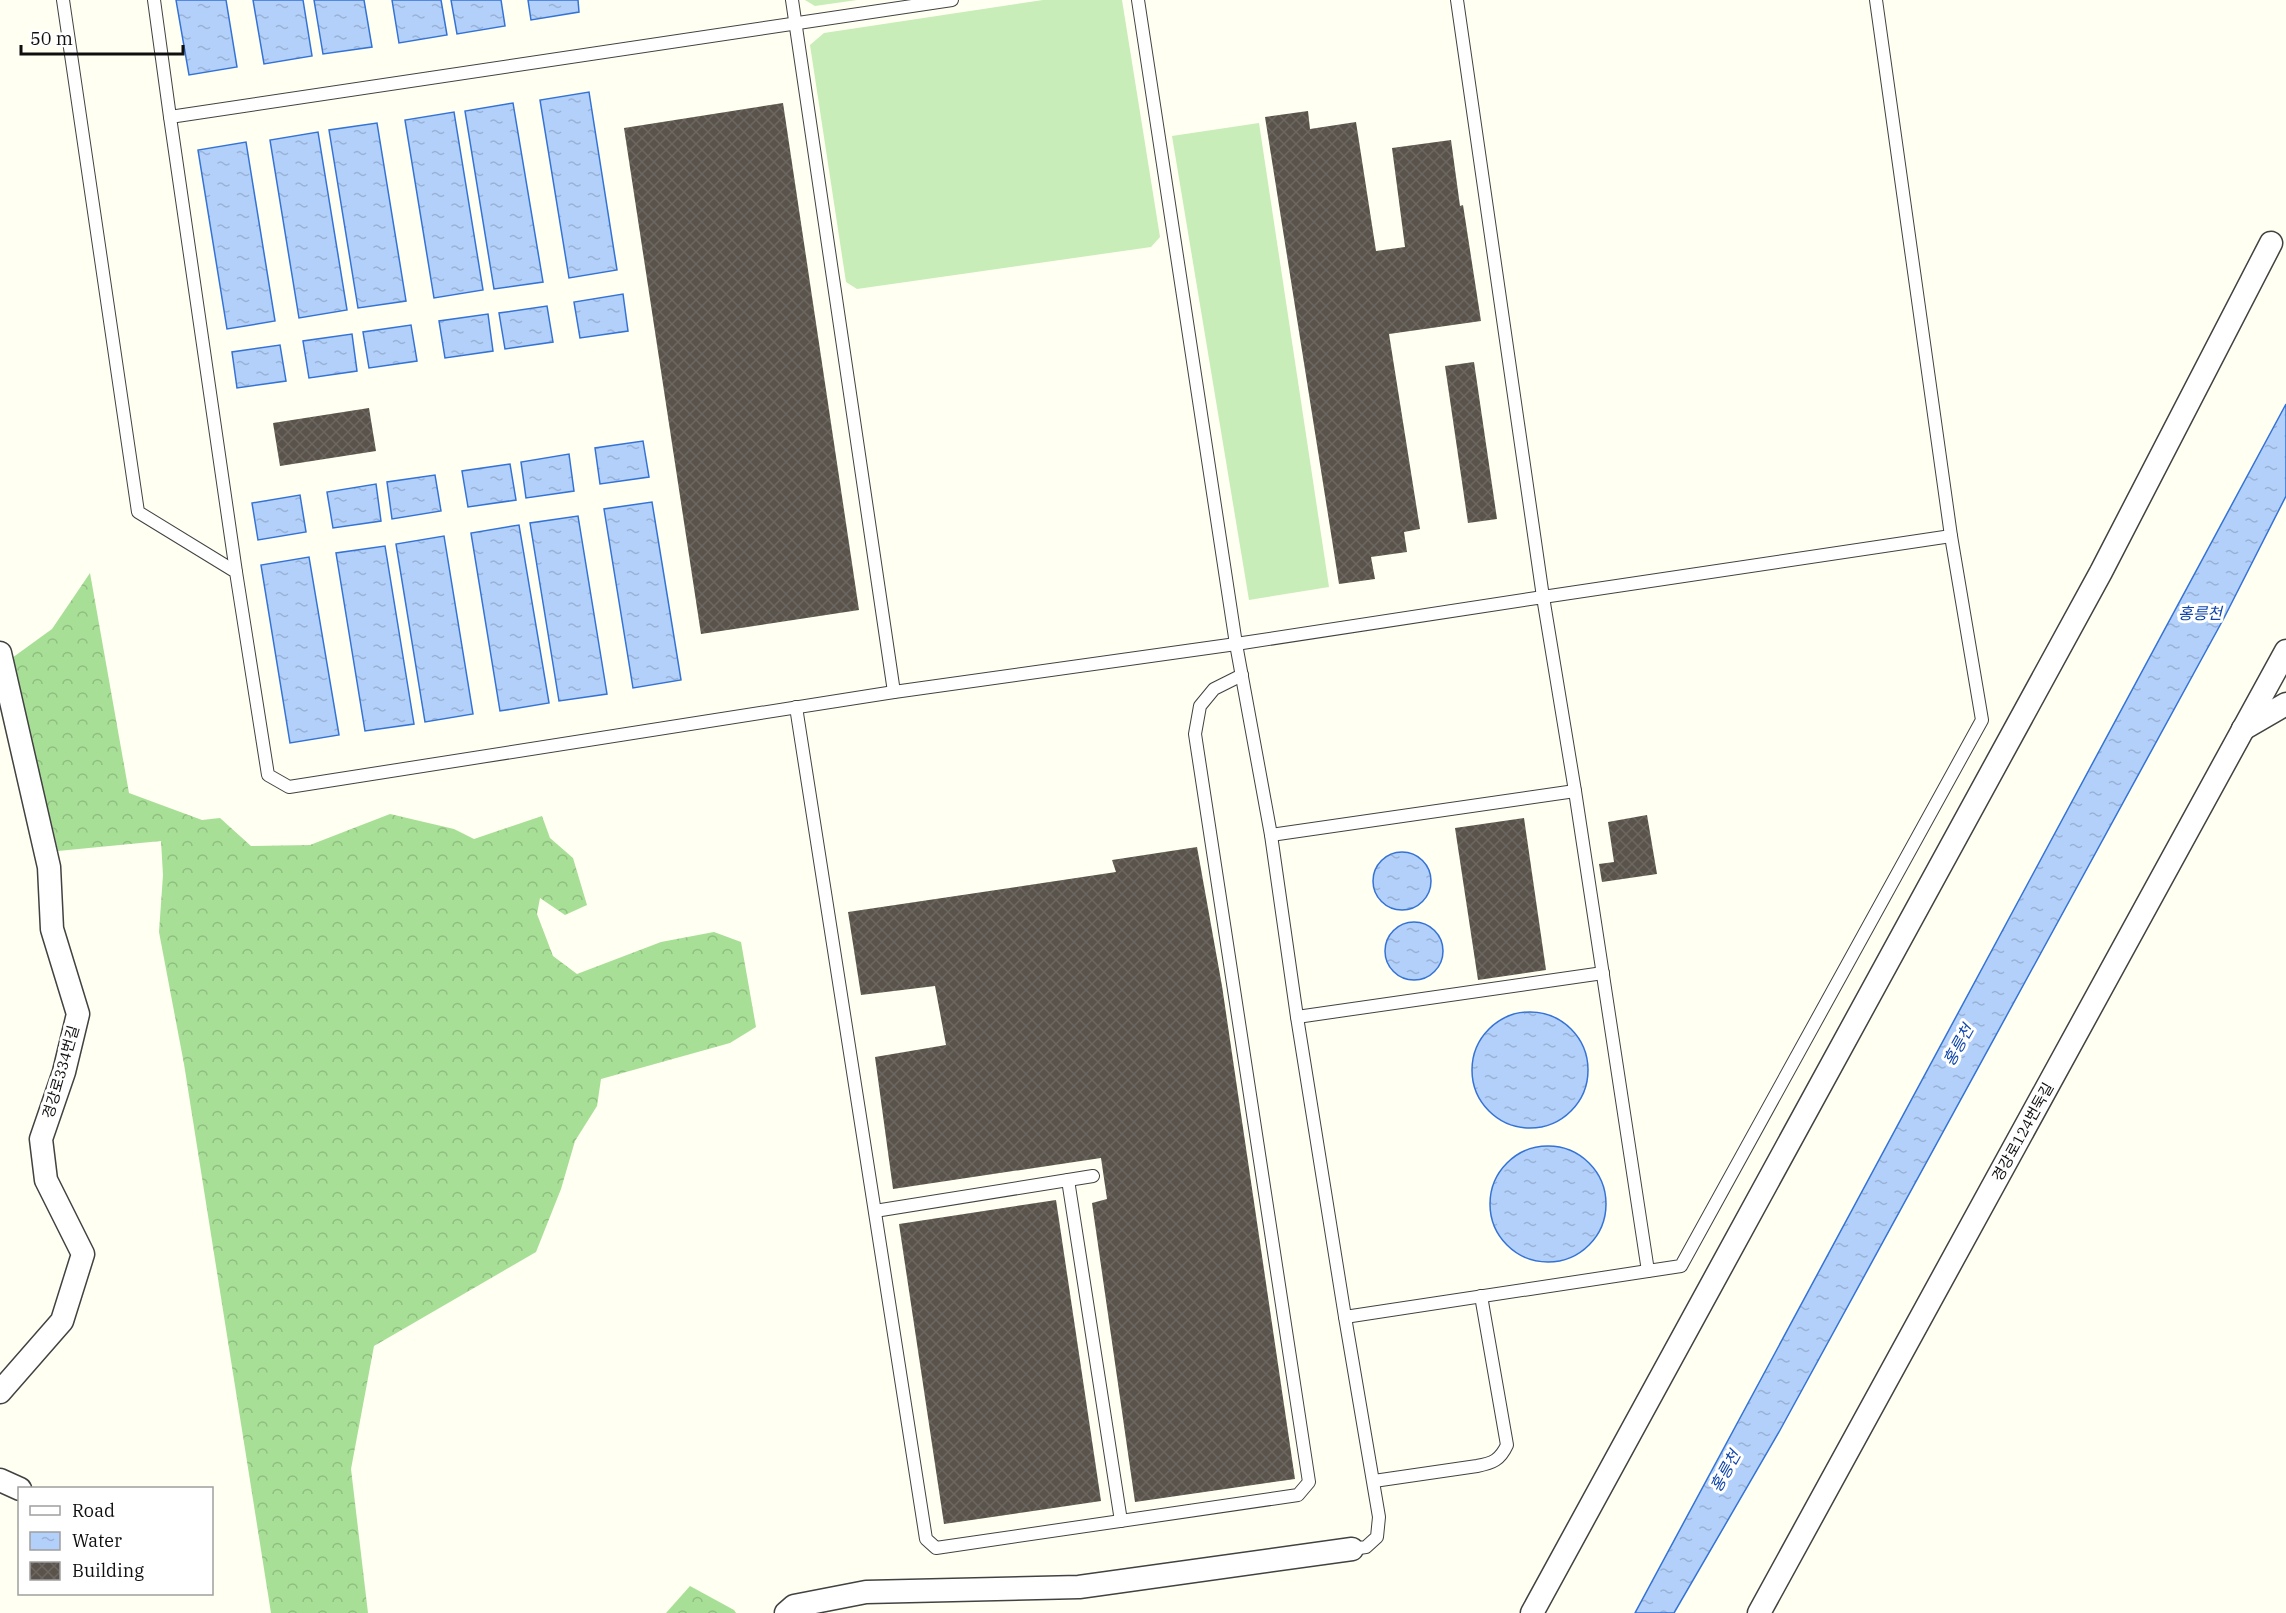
<svg xmlns="http://www.w3.org/2000/svg" width="2286" height="1613" font-family="'IBM Plex Serif','Noto Sans KR',serif">
<style>
.grass{fill:#c8edb8}
.forest{fill:url(#forest-crowns)}
.water{fill:url(#water-ripples);stroke:#3473d6;stroke-width:1.5}
.building{fill:url(#building-cross-hatch)}
.lines{fill:none;stroke-linecap:round;stroke-linejoin:round}
.lane-casing{stroke:#424242;stroke-width:14}
.street-casing{stroke:#424242;stroke-width:25}
.lane{stroke:#fff;stroke-width:12}
.street{stroke:#fff;stroke-width:22}
.labels{text-anchor:middle;stroke-width:6;stroke-linejoin:round;paint-order:stroke}
.street-label{font-size:15px;fill:#0f0f0f;stroke:#fff}
.water-label{font-size:16px;font-style:italic;fill:#0f45ab;stroke:#fff}
</style>
<defs>
<pattern id="forest-crowns" width="20" height="18" patternUnits="userSpaceOnUse" patternTransform="scale(1.5)"><rect width="20" height="18" fill="#a7df96"/><path d="M2 6a3 3 0 1 1 6 0M12 15a3 3 0 1 1 6 0" fill="none" stroke="#8fbe80"/></pattern>
<pattern id="water-ripples" width="26" height="14" patternUnits="userSpaceOnUse" patternTransform="scale(1.5)"><rect width="26" height="14" fill="#b3d0fa"/><path d="M2 4q2-2 4 0t4 0M15 11q2-2 4 0t4 0" fill="none" stroke="#99b1d5"/></pattern>
<pattern id="building-cross-hatch" width="8" height="8" patternUnits="userSpaceOnUse" patternTransform="scale(1.5)"><rect width="8" height="8" fill="#59534b"/><path d="M0 0l8 8M0 8l8-8" fill="none" stroke="#6c6761"/></pattern>
</defs>
<rect width="100%" height="100%" fill="#fffff2"/>
<g class="grass">
<path d="M 805,0 L 857,0 L 815,6 Z"/>
<path d="M 1043,0 L 1122,0 L 1160,237 L 1151,247 L 857,289 L 846,282 L 810,45 L 824,33 Z"/>
<path d="M 1259,123 L 1329,587 L 1249,600 L 1172,136 Z"/>
</g>
<g class="forest">
<path d="M 90,573 L 129,793 L 202,820 L 220,818 L 251,846 L 310,845 L 390,814 L 454,829 L 474,839 L 542,816 L 550,838 L 573,858 L 587,905 L 565,915 L 540,898 L 537,914 L 553,956 L 577,974 L 661,942 L 714,932 L 741,942 L 756,1027 L 730,1043 L 601,1079 L 597,1106 L 575,1141 L 561,1189 L 536,1252 L 374,1346 L 351,1469 L 368,1613 L 271,1613 L 184,1064 L 159,932 L 163,875 L 161,841 L 58,851 L 12,658 L 52,629 Z"/>
<path d="M 690,1586 L 734,1610 L 736,1613 L 666,1613 Z"/>
</g>
<g class="water">
<path d="M 176,0 L 226,0 L 237,67 L 189,75 Z"/>
<path d="M 253,0 L 303,0 L 312,56 L 264,64 Z"/>
<path d="M 314,0 L 364,0 L 372,47 L 323,54 Z"/>
<path d="M 392,0 L 441,0 L 447,35 L 399,43 Z"/>
<path d="M 451,0 L 501,0 L 505,26 L 457,34 Z"/>
<path d="M 528,0 L 578,0 L 579,12 L 531,20 Z"/>
<path d="M 589,92 L 617,270 L 569,278 L 540,100 Z"/>
<path d="M 513,103 L 543,282 L 494,289 L 465,111 Z"/>
<path d="M 454,112 L 483,290 L 434,298 L 405,120 Z"/>
<path d="M 377,123 L 406,301 L 358,308 L 329,130 Z"/>
<path d="M 318,132 L 347,310 L 299,318 L 270,140 Z"/>
<path d="M 246,142 L 275,321 L 227,329 L 198,150 Z"/>
<path d="M 623,294 L 628,331 L 580,338 L 574,302 Z"/>
<path d="M 547,306 L 553,342 L 505,349 L 499,313 Z"/>
<path d="M 488,314 L 493,351 L 445,358 L 439,321 Z"/>
<path d="M 411,325 L 417,361 L 369,368 L 363,332 Z"/>
<path d="M 352,334 L 357,371 L 309,378 L 303,341 Z"/>
<path d="M 280,345 L 286,381 L 237,388 L 232,352 Z"/>
<path d="M 2286,404 L 2286,496 L 2224,618 L 1779,1432 L 1674,1613 L 1635,1613 Z"/>
<path d="M 643,441 L 649,477 L 600,484 L 595,448 Z"/>
<path d="M 569,454 L 574,491 L 526,498 L 521,462 Z"/>
<path d="M 510,464 L 516,500 L 468,507 L 462,471 Z"/>
<path d="M 435,475 L 441,511 L 392,519 L 387,482 Z"/>
<path d="M 376,484 L 381,521 L 333,528 L 327,492 Z"/>
<path d="M 300,495 L 306,532 L 258,540 L 252,503 Z"/>
<path d="M 652,502 L 681,680 L 633,688 L 604,509 Z"/>
<path d="M 578,516 L 607,694 L 559,701 L 530,523 Z"/>
<path d="M 519,525 L 549,703 L 500,711 L 471,533 Z"/>
<path d="M 444,536 L 473,714 L 425,722 L 396,544 Z"/>
<path d="M 385,546 L 414,724 L 365,731 L 336,553 Z"/>
<path d="M 309,557 L 339,735 L 290,743 L 261,565 Z"/>
<circle cx="1402" cy="881" r="29"/>
<circle cx="1414" cy="951" r="29"/>
<circle cx="1530" cy="1070" r="58"/>
<circle cx="1548" cy="1204" r="58"/>
</g>
<g class="building">
<path d="M 783,103 L 859,610 L 701,634 L 624,128 Z"/>
<path d="M 1308,111 L 1310,129 L 1356,122 L 1376,251 L 1405,247 L 1392,148 L 1451,140 L 1460,206 L 1463,205 L 1481,321 L 1389,334 L 1420,529 L 1404,532 L 1407,552 L 1371,557 L 1375,579 L 1339,584 L 1265,117 Z"/>
<path d="M 1474,362 L 1497,519 L 1468,523 L 1445,366 Z"/>
<path d="M 369,408 L 376,451 L 280,466 L 273,423 Z"/>
<path d="M 1647,815 L 1657,874 L 1602,882 L 1599,864 L 1614,862 L 1608,822 Z"/>
<path d="M 1524,818 L 1546,970 L 1478,980 L 1455,828 Z"/>
<path d="M 1197,847 L 1222,986 L 1295,1479 L 1135,1502 L 1092,1203 L 1107,1199 L 1101,1158 L 893,1189 L 875,1057 L 946,1045 L 935,986 L 861,995 L 848,912 L 1116,872 L 1112,860 Z"/>
<path d="M 1056,1200 L 1101,1501 L 944,1524 L 899,1224 Z"/>
</g>
<g class="lines">
<defs>
<g id="lane">
<path d="M 63,0 L 138,512 L 236,572 L 268,775 L 289,787 L 894,692 L 1236,644 L 1543,597 L 1575,791 L 1648,1271 L 1681,1266 L 1982,720 L 1951,536 L 1876,0"/>
<path d="M 154,0 L 170,117"/>
<path d="M 792,0 L 894,692"/>
<path d="M 1138,0 L 1236,644 L 1271,835 L 1297,1017 L 1345,1317 L 1648,1271"/>
<path d="M 1457,0 L 1543,597 L 1951,536"/>
<path d="M 236,572 L 170,117 L 952,0"/>
<path d="M 796,707 L 926,1539 L 936,1548 L 1298,1495 L 1309,1482 L 1195,734 L 1200,706 L 1214,689 L 1242,675"/>
<path d="M 1271,835 L 1575,791"/>
<path d="M 1297,1017 L 1603,973"/>
<path d="M 1068,1180 L 1121,1521"/>
<path d="M 875,1211 L 1093,1176"/>
<path d="M 1345,1317 L 1379,1517 L 1377,1537 L 1366,1547 L 1352,1549"/>
<path d="M 1374,1481 L 1477,1466 C 1493,1463 1500,1460 1507,1445 L 1481,1296"/>
</g>
<g id="street">
<path d="M 0,653 L 49,867 L 52,929 L 78,1014 L 64,1072 L 41,1139 L 46,1180 L 83,1254 L 62,1321 L 0,1392"/>
<path d="M 2243,729 L 2286,704"/>
<path d="M 0,1480 L 20,1489"/>
<path d="M 786,1613 L 794,1606 L 866,1592 L 1079,1587 L 1352,1549"/>
<path d="M 1532,1613 L 2101,572 L 2271,243"/>
<path d="M 1759,1613 L 2286,651"/>
</g>
</defs>
<use href="#lane" class="lane-casing"/>
<use href="#street" class="street-casing"/>
<use href="#lane" class="lane"/>
<use href="#street" class="street"/>
</g>
<g class="labels">
<g class="street-label">
<text transform="translate(61 1072) rotate(-74)" y="5">경강로334번길</text>
<text transform="translate(2023 1132) rotate(-61)" y="5">경강로124번둑길</text>
</g>
<g class="water-label">
<text x="2200" y="619">홍릉천</text>
<text transform="translate(1958 1045) rotate(-61)" y="6">홍릉천</text>
<text transform="translate(1725 1471) rotate(-61)" y="6">홍릉천</text>
</g>
</g>
<rect x="18" y="1487" width="195" height="108" fill="#ffffff" stroke="#9f9f9f" stroke-width="1.5"/>
<rect x="30" y="1506" width="30" height="9" fill="#ffffff" stroke="#9f9f9f" stroke-width="1.5"/>
<text x="72" y="1517" font-size="18" fill="#0f0f0f">Road</text>
<rect x="30" y="1532" width="30" height="18" fill="url(#water-ripples)" stroke="#9f9f9f" stroke-width="1.5"/>
<text x="72" y="1547" font-size="18" fill="#0f0f0f">Water</text>
<rect x="30" y="1562" width="30" height="18" fill="url(#building-cross-hatch)" stroke="#9f9f9f" stroke-width="1.5"/>
<text x="72" y="1577" font-size="18" fill="#0f0f0f">Building</text>
<path d="M21 45v9h162v-9" fill="none" stroke="#0f0f0f" stroke-width="3"/>
<text x="30" y="45" font-size="18" fill="#0f0f0f" stroke="#ffffff" stroke-width="4.5" paint-order="stroke">50 m</text>
</svg>
